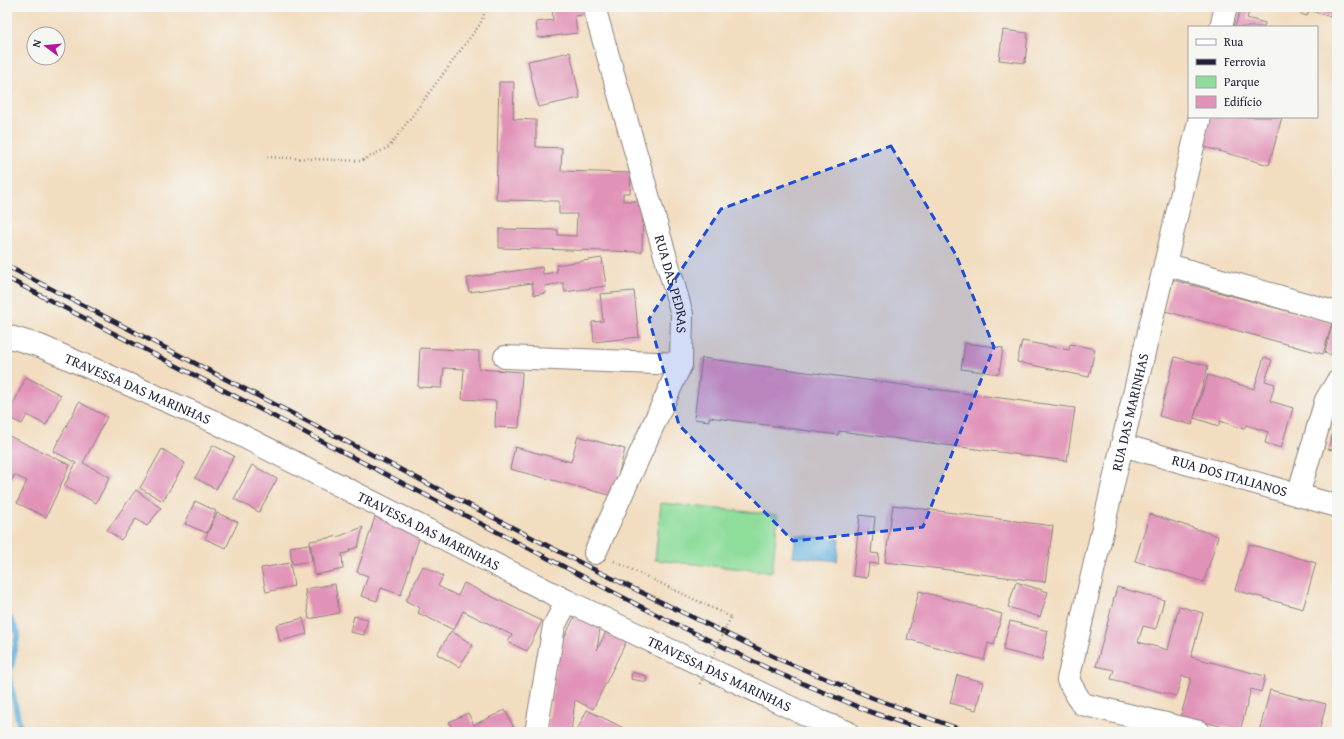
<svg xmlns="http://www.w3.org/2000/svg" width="1344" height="739" font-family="'Gentium Book Plus',serif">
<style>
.green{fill:#8edd9b;stroke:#58806b}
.water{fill:#65b3df;stroke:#446a8d}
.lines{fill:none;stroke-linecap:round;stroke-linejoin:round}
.stream{stroke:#65b3df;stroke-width:6}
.building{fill:#e192b7}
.minor-casing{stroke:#8a807e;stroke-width:24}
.path{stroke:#8a807e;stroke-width:2.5;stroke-dasharray:1 3;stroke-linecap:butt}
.minor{stroke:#fff;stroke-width:22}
.rail-casing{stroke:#22223b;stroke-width:4.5}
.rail{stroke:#f6f6f2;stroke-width:3;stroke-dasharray:9;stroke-linecap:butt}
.path-bridge{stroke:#8a807e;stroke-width:2.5;stroke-dasharray:1 3;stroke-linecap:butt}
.marked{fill:#1d4ed8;fill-opacity:0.2;stroke:#1d4ed8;stroke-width:3;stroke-dasharray:8 5;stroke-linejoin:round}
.labels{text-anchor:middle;stroke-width:3;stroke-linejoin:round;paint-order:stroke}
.street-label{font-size:14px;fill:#22223b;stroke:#f6f6f2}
</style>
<rect width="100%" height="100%" fill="#f6f6f2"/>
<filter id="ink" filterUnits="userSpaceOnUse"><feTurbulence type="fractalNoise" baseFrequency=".025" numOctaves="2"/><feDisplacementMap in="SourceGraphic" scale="8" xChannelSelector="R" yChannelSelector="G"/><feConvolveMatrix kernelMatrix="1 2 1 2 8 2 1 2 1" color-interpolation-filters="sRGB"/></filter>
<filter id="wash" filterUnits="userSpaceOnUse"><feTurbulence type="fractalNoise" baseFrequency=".012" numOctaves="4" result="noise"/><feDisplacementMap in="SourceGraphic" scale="16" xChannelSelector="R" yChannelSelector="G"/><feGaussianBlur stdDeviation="0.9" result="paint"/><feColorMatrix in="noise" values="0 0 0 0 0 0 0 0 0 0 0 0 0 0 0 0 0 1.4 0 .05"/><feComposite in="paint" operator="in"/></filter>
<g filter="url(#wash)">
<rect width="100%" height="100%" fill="#f2ddc0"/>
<path class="green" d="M 661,503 L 778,515 L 772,572 L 655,560 Z"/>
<path class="water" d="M 796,535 L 839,539 L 837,561 L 793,556 Z"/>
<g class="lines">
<path class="stream" d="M 7,613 L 18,633 L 9,677 L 21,732"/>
</g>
<g id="blocks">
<g class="building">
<path d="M 552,7 L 583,7 L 584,15 L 575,16 L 577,33 L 538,38 L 536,22 L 553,20 Z"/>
<path d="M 1241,7 L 1250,9 L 1247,18 L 1265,23 L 1264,27 L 1235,27 Z"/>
<path d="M 1282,7 L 1337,7 L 1337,19 L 1309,10 L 1307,16 Z"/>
<path d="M 1003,30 L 1028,33 L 1025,63 L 999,60 Z"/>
<path d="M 570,52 L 580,98 L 538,107 L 528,61 Z"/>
<path d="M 499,82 L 514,82 L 513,119 L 536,120 L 536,147 L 562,148 L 561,171 L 631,173 L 630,193 L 623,193 L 623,201 L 643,201 L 642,252 L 499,248 L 499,229 L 558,230 L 558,235 L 576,236 L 577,214 L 559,214 L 559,201 L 496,200 Z"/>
<path d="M 1209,117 L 1282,117 L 1269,165 L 1201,146 Z"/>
<path d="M 602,258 L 606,286 L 565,292 L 563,283 L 545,286 L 546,293 L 534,295 L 532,283 L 469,292 L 467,278 L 542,267 L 543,274 L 557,272 L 556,265 Z"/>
<path d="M 1173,280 L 1332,323 L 1323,354 L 1165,311 Z"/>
<path d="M 634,291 L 639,337 L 594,342 L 592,322 L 603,321 L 600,294 Z"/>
<path d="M 1332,324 L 1337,325 L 1337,356 L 1325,353 Z"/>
<path d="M 1022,341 L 1069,350 L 1070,344 L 1095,349 L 1089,377 L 1017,362 Z"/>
<path d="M 965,343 L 1003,348 L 999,374 L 961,369 Z"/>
<path d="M 420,348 L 479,351 L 479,369 L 522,372 L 519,428 L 495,427 L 496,401 L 462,399 L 464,369 L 444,368 L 442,388 L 418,387 Z"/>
<path d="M 1175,357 L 1208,366 L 1192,425 L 1159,416 Z"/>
<path d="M 1264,357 L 1272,360 L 1265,381 L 1275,384 L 1270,401 L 1293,408 L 1281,448 L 1265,443 L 1268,432 L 1246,425 L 1244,429 L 1220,421 L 1219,426 L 1194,418 L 1208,375 L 1254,389 Z"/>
<path d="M 702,358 L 1075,408 L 1067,461 L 839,431 L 838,435 L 709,417 L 709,421 L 694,419 Z"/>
<path d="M 26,377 L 61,395 L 46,425 L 27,415 L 22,424 L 7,417 Z"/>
<path d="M 79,402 L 107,417 L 83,463 L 110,477 L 96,503 L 64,486 L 76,463 L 53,451 Z"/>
<path d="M 1337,419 L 1337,451 L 1328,449 Z"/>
<path d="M 7,435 L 70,465 L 46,517 L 17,503 L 27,481 L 14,475 L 13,479 L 7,477 Z"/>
<path d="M 578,436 L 625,449 L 613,496 L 510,469 L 515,447 L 571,462 Z"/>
<path d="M 213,445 L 234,456 L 216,489 L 195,478 Z"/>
<path d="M 162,449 L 185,463 L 163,501 L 140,488 Z"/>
<path d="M 252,465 L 277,479 L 259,512 L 234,499 Z"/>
<path d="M 136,490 L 161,508 L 147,526 L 136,519 L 121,540 L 107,530 Z"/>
<path d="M 195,501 L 216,511 L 207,533 L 185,524 Z"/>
<path d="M 893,505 L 1053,526 L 1045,582 L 885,562 Z"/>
<path d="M 217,513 L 238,522 L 226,548 L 205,539 Z"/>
<path d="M 376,514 L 420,535 L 401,595 L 381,588 L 377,601 L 361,596 L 368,576 L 357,572 Z"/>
<path d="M 1150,514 L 1218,536 L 1204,582 L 1135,561 Z"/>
<path d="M 860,515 L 875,517 L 871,553 L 879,554 L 878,564 L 869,563 L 867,578 L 853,576 Z"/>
<path d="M 363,527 L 358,547 L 349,550 L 350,552 L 342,554 L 343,569 L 315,575 L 310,541 L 340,536 Z"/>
<path d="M 309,544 L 312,561 L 292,564 L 290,547 Z"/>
<path d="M 1249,544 L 1316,563 L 1303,609 L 1235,590 Z"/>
<path d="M 290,563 L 294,586 L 266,592 L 261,568 Z"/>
<path d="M 423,566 L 443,576 L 438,586 L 458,596 L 464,583 L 542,621 L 527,651 L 508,642 L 512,635 L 463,611 L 454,630 L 418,613 L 420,608 L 406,601 Z"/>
<path d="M 1016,582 L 1048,592 L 1040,617 L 1008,607 Z"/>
<path d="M 335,584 L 339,613 L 309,619 L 305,589 Z"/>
<path d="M 1117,587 L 1164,600 L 1156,629 L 1143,626 L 1138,642 L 1168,650 L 1179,606 L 1203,613 L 1191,657 L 1265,676 L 1261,692 L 1251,689 L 1240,731 L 1181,716 L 1191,678 L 1182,676 L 1176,696 L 1111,679 L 1114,670 L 1096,666 Z"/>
<path d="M 919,591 L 1002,614 L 994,645 L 988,643 L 984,660 L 907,639 Z"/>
<path d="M 354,616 L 368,619 L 364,635 L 350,632 Z"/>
<path d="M 575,616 L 600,628 L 597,650 L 607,630 L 627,640 L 593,709 L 575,700 L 571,732 L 547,732 L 559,648 Z"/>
<path d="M 303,618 L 307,634 L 280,641 L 276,625 Z"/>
<path d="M 1010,621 L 1048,631 L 1042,660 L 1003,650 Z"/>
<path d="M 451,631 L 473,645 L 459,667 L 437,654 Z"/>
<path d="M 632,672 L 647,676 L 646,682 L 631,679 Z"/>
<path d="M 957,675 L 983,682 L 976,710 L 950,703 Z"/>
<path d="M 1270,690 L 1326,704 L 1319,732 L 1259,732 Z"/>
<path d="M 505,710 L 516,732 L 454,732 L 449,722 L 468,713 L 474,725 Z"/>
<path d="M 587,710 L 632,732 L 576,732 Z"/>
<path d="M 1333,726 L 1337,727 L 1337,732 L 1332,732 Z"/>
</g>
</g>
</g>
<g filter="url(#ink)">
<use href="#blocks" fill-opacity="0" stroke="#8a807e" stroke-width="1"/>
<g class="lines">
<defs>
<g id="minor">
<path id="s1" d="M 594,7 L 682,314 L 681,364 L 595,553"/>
<path d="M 1221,27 L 1226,7"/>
<path d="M 1165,264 L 1337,313"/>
<path id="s2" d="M 7,336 L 40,346 L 215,422 L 567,601 L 819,721 L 847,732"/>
<path d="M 505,357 L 681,364"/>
<path id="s3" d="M 1122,445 L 1337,506"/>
<path d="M 1298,495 L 1326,400 L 1337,382"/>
<path d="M 536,732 L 554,626 L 567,601"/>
<path id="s4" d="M 1199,732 L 1082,704 L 1068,680 L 1122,445 L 1200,117"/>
</g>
</defs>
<use href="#minor" class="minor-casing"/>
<g class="path">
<path d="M 267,157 L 361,161 L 389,147 L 480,24 L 487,7"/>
<path d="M 614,561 L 731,617"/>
</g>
<use href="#minor" class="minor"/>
<defs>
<g id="rail">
<path d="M 7,266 L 589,567 L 783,661 L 873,698 L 968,732"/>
<path d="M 7,278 L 663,618 L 778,673 L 868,711 L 929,732"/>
</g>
</defs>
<use href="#rail" class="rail-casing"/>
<use href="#rail" class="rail"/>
<path class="path-bridge" d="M 700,684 L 731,617"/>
</g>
</g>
<path class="marked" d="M 891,146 L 956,255 L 994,347 L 923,527 L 793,541 L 679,425 L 649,319 L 721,209 Z"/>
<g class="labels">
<g class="street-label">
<text dy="5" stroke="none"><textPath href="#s1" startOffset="288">RUA DAS PEDRAS</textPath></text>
<text dy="5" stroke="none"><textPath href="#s2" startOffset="141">TRAVESSA DAS MARINHAS</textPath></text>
<text dy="5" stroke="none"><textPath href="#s4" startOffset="423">RUA DAS MARINHAS</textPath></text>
<text dy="5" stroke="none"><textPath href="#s3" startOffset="112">RUA DOS ITALIANOS</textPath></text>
<text dy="5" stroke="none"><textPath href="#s2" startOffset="465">TRAVESSA DAS MARINHAS</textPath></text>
<text dy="5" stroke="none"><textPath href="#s2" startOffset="789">TRAVESSA DAS MARINHAS</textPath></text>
</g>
</g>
<rect width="1344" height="739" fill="none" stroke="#f6f6f2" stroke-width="24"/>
<rect x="1188" y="26" width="130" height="92" fill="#f6f6f2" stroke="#a1a1a9"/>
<rect x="1196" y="39" width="20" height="6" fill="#ffffff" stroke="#a1a1a9"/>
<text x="1224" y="46" font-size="12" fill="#22223b">Rua</text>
<rect x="1196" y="59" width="20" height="6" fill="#22223b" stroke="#a1a1a9"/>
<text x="1224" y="66" font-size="12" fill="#22223b">Ferrovia</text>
<rect x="1196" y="76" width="20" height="12" fill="#8edd9b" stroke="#a1a1a9"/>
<text x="1224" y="86" font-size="12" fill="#22223b">Parque</text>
<rect x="1196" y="96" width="20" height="12" fill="#e192b7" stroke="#a1a1a9"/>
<text x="1224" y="106" font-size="12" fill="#22223b">Edifício</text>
<g transform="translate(46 46) rotate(286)"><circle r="19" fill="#f6f6f2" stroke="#a1a1a9"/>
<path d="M0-3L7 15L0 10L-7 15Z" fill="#b5179e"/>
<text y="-6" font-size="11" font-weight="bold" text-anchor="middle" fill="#22223b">N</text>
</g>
</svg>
